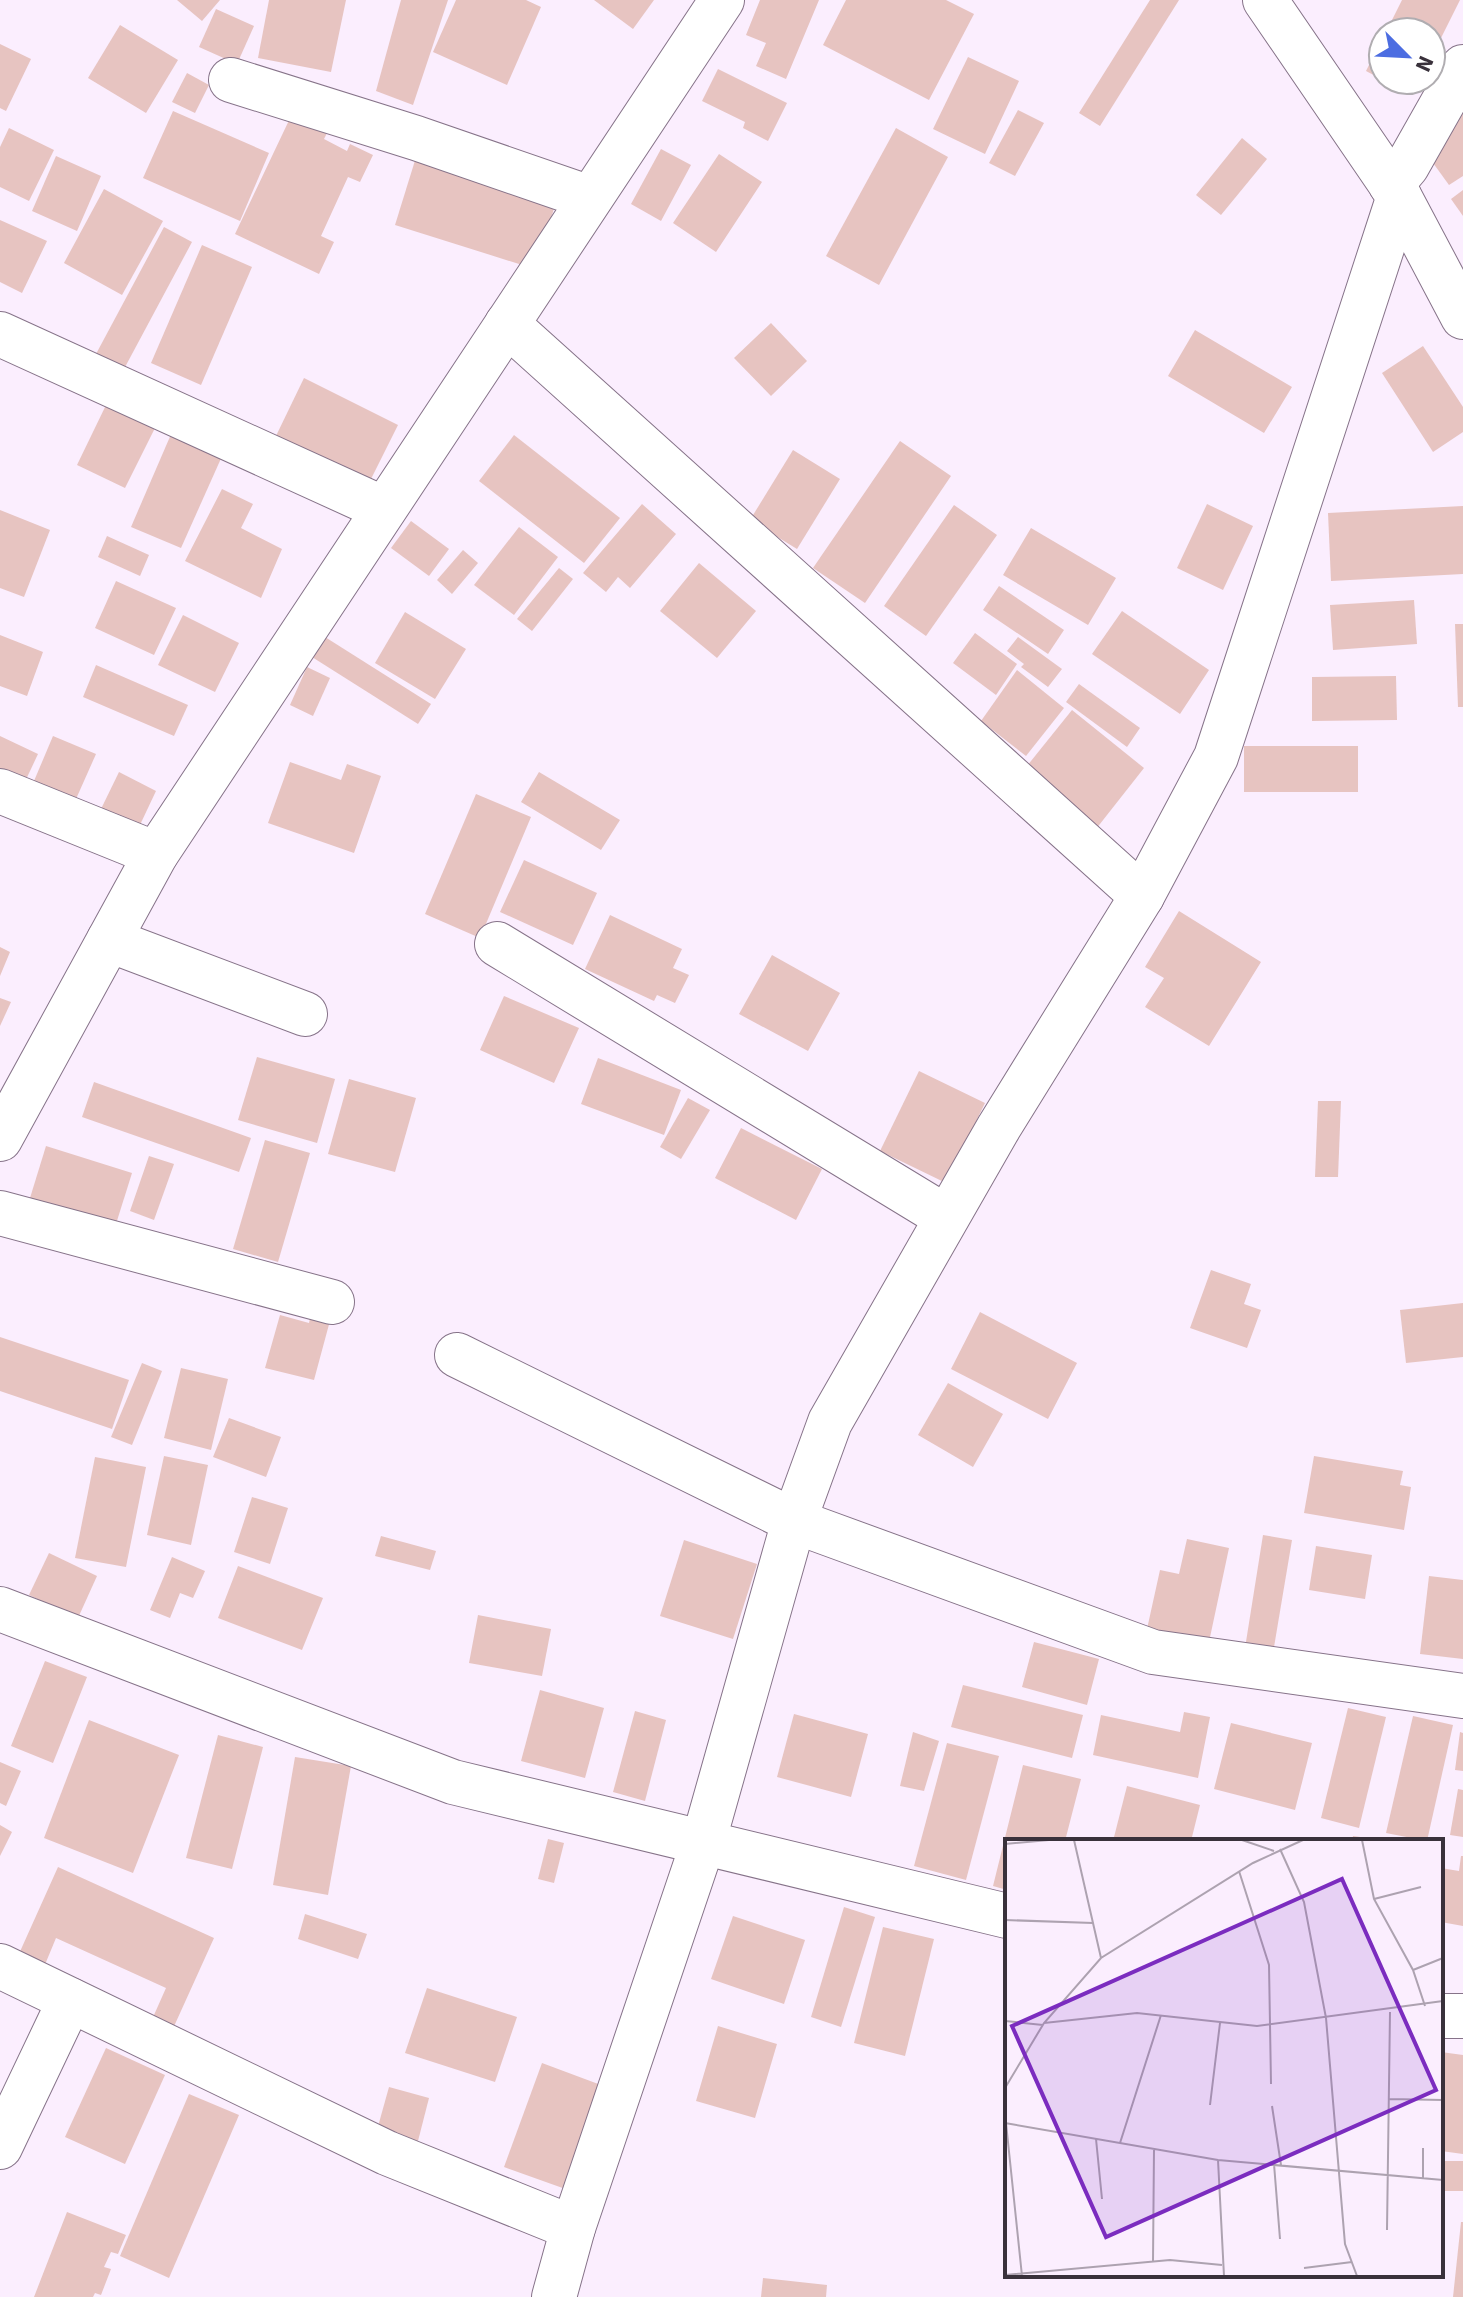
<svg xmlns="http://www.w3.org/2000/svg" width="1463" height="2297" font-family="'Source Sans 3',sans-serif">
<style>
.building{fill:#e7c4c1}
.lines{fill:none;stroke-linecap:round;stroke-linejoin:round}
.minor-casing{stroke:#867389;stroke-width:46}
.minor{stroke:#fff;stroke-width:44}
.inset-road{fill:none;stroke:#ada2b0;stroke-width:2}
.view{fill:#7b2cbf;fill-opacity:0.15;stroke:#7b2cbf;stroke-width:4}
.inset-edge{fill:none;stroke:#39313b;stroke-width:4}
</style>
<rect width="100%" height="100%" fill="#fbeefe"/>
<g class="building">
<path d="M 177,0 L 220,0 L 202,21 Z"/>
<path d="M 269,0 L 346,0 L 331,72 L 258,58 Z"/>
<path d="M 401,0 L 448,0 L 413,105 L 376,91 Z"/>
<path d="M 456,0 L 526,0 L 541,7 L 507,85 L 433,52 Z"/>
<path d="M 594,0 L 654,0 L 633,29 Z"/>
<path d="M 760,0 L 819,0 L 786,79 L 756,66 L 766,43 L 746,35 Z"/>
<path d="M 846,0 L 946,0 L 974,14 L 929,100 L 823,45 Z"/>
<path d="M 1150,0 L 1179,0 L 1100,126 L 1079,113 Z"/>
<path d="M 1402,0 L 1460,0 L 1431,58 L 1431,32 L 1386,32 Z"/>
<path d="M 216,9 L 254,26 L 237,64 L 199,47 Z"/>
<path d="M 120,25 L 178,60 L 146,113 L 88,78 Z"/>
<path d="M 1383,37 L 1383,80 L 1366,71 Z"/>
<path d="M 0,44 L 31,59 L 6,111 L 0,108 Z"/>
<path d="M 968,57 L 1019,81 L 985,154 L 933,129 Z"/>
<path d="M 718,69 L 787,103 L 768,141 L 743,128 L 745,122 L 702,101 Z"/>
<path d="M 187,73 L 209,85 L 195,113 L 172,102 Z"/>
<path d="M 1384,80 L 1420,80 L 1413,95 Z"/>
<path d="M 1463,103 L 1463,176 L 1449,185 L 1428,156 Z"/>
<path d="M 1018,110 L 1044,123 L 1015,176 L 989,163 Z"/>
<path d="M 173,111 L 269,153 L 240,221 L 143,178 Z"/>
<path d="M 292,114 L 328,131 L 324,139 L 347,151 L 350,144 L 373,155 L 360,182 L 348,177 L 321,236 L 334,242 L 319,274 L 235,234 Z"/>
<path d="M 9,128 L 54,150 L 29,201 L 0,187 L 0,147 Z"/>
<path d="M 896,128 L 948,157 L 879,285 L 826,256 Z"/>
<path d="M 1242,138 L 1267,159 L 1221,215 L 1196,195 Z"/>
<path d="M 661,149 L 691,165 L 661,221 L 631,204 Z"/>
<path d="M 417,154 L 557,199 L 535,269 L 395,225 Z"/>
<path d="M 719,154 L 762,182 L 716,252 L 673,223 Z"/>
<path d="M 56,156 L 101,176 L 77,231 L 32,211 Z"/>
<path d="M 104,189 L 163,221 L 122,295 L 64,263 Z"/>
<path d="M 1463,190 L 1463,216 L 1451,199 Z"/>
<path d="M 0,220 L 47,241 L 22,293 L 0,282 Z"/>
<path d="M 164,227 L 192,242 L 124,369 L 96,354 Z"/>
<path d="M 202,245 L 252,267 L 201,385 L 151,363 Z"/>
<path d="M 771,323 L 807,361 L 771,396 L 734,358 Z"/>
<path d="M 1195,330 L 1292,387 L 1264,433 L 1168,376 Z"/>
<path d="M 1423,346 L 1463,407 L 1463,432 L 1433,452 L 1382,373 Z"/>
<path d="M 304,378 L 398,425 L 368,485 L 275,438 Z"/>
<path d="M 107,403 L 156,426 L 125,488 L 77,465 Z"/>
<path d="M 172,432 L 223,454 L 181,548 L 131,527 Z"/>
<path d="M 514,435 L 620,518 L 584,563 L 479,481 Z"/>
<path d="M 900,441 L 951,476 L 865,603 L 813,568 Z"/>
<path d="M 793,450 L 840,479 L 797,549 L 750,520 Z"/>
<path d="M 222,489 L 253,504 L 241,528 L 282,549 L 261,598 L 185,561 Z"/>
<path d="M 642,504 L 676,534 L 630,588 L 618,577 L 606,592 L 583,573 Z"/>
<path d="M 1207,504 L 1253,526 L 1223,590 L 1177,568 Z"/>
<path d="M 954,505 L 997,535 L 926,636 L 884,606 Z"/>
<path d="M 1463,506 L 1463,574 L 1331,581 L 1328,513 Z"/>
<path d="M 0,510 L 50,530 L 24,597 L 0,588 Z"/>
<path d="M 411,521 L 449,549 L 429,576 L 391,548 Z"/>
<path d="M 519,527 L 558,557 L 514,615 L 474,585 Z"/>
<path d="M 1031,528 L 1116,578 L 1088,625 L 1003,575 Z"/>
<path d="M 107,536 L 149,555 L 140,576 L 98,557 Z"/>
<path d="M 463,550 L 478,563 L 452,594 L 437,580 Z"/>
<path d="M 699,563 L 756,611 L 717,658 L 660,611 Z"/>
<path d="M 559,568 L 573,579 L 532,631 L 517,619 Z"/>
<path d="M 116,581 L 176,608 L 154,655 L 95,628 Z"/>
<path d="M 999,586 L 1064,630 L 1048,654 L 983,610 Z"/>
<path d="M 1414,600 L 1417,644 L 1333,650 L 1330,605 Z"/>
<path d="M 1122,611 L 1209,670 L 1180,714 L 1092,654 Z"/>
<path d="M 405,612 L 466,649 L 435,699 L 375,663 Z"/>
<path d="M 183,615 L 239,643 L 215,692 L 158,665 Z"/>
<path d="M 1455,624 L 1463,624 L 1463,707 L 1458,707 Z"/>
<path d="M 975,633 L 1017,664 L 996,695 L 953,663 Z"/>
<path d="M 0,635 L 43,652 L 27,696 L 0,686 Z"/>
<path d="M 325,637 L 431,704 L 418,724 L 312,657 Z"/>
<path d="M 1018,637 L 1062,669 L 1048,687 L 1021,667 L 1024,664 L 1007,651 Z"/>
<path d="M 96,665 L 188,705 L 174,736 L 83,697 Z"/>
<path d="M 307,667 L 330,678 L 313,716 L 290,705 Z"/>
<path d="M 1017,670 L 1064,708 L 1026,756 L 981,721 Z"/>
<path d="M 1396,676 L 1397,720 L 1312,721 L 1312,677 Z"/>
<path d="M 1079,684 L 1140,728 L 1127,747 L 1066,702 Z"/>
<path d="M 1072,710 L 1144,768 L 1096,829 L 1023,771 Z"/>
<path d="M 0,736 L 38,754 L 22,788 L 0,778 Z"/>
<path d="M 53,736 L 96,754 L 76,799 L 34,781 Z"/>
<rect x="1244" y="746" width="114" height="46"/>
<path d="M 290,762 L 341,780 L 347,764 L 381,776 L 354,853 L 268,823 Z"/>
<path d="M 119,772 L 156,791 L 139,827 L 101,809 Z"/>
<path d="M 539,772 L 620,820 L 601,850 L 521,802 Z"/>
<path d="M 476,794 L 531,817 L 480,938 L 425,914 Z"/>
<path d="M 524,860 L 597,893 L 573,945 L 500,912 Z"/>
<path d="M 1179,911 L 1261,962 L 1209,1046 L 1145,1007 L 1164,978 L 1145,967 Z"/>
<path d="M 610,915 L 682,949 L 673,968 L 689,975 L 675,1003 L 657,995 L 654,1001 L 585,969 Z"/>
<path d="M 0,947 L 10,952 L 0,976 Z"/>
<path d="M 772,955 L 840,993 L 808,1051 L 739,1014 Z"/>
<path d="M 504,996 L 579,1028 L 554,1083 L 480,1050 Z"/>
<path d="M 0,998 L 11,1002 L 0,1026 Z"/>
<path d="M 257,1057 L 335,1079 L 317,1143 L 238,1120 Z"/>
<path d="M 598,1058 L 681,1090 L 664,1135 L 581,1104 Z"/>
<path d="M 919,1071 L 985,1103 L 946,1183 L 880,1151 Z"/>
<path d="M 349,1079 L 416,1098 L 395,1172 L 328,1154 Z"/>
<path d="M 94,1082 L 251,1138 L 239,1172 L 82,1117 Z"/>
<path d="M 688,1098 L 710,1110 L 681,1159 L 660,1147 Z"/>
<path d="M 1318,1101 L 1341,1101 L 1338,1177 L 1315,1177 Z"/>
<path d="M 741,1128 L 822,1169 L 796,1220 L 715,1178 Z"/>
<path d="M 265,1140 L 310,1153 L 278,1262 L 233,1249 Z"/>
<path d="M 46,1146 L 132,1173 L 116,1224 L 30,1198 Z"/>
<path d="M 149,1156 L 174,1164 L 154,1220 L 130,1211 Z"/>
<path d="M 1211,1270 L 1251,1284 L 1244,1304 L 1261,1310 L 1247,1348 L 1190,1328 Z"/>
<path d="M 1463,1303 L 1463,1357 L 1406,1363 L 1400,1310 Z"/>
<path d="M 980,1312 L 1077,1363 L 1048,1419 L 951,1369 Z"/>
<path d="M 311,1313 L 331,1317 L 314,1380 L 265,1368 L 280,1315 L 309,1323 Z"/>
<path d="M 0,1337 L 129,1380 L 112,1429 L 0,1391 Z"/>
<path d="M 142,1363 L 162,1371 L 132,1445 L 111,1437 Z"/>
<path d="M 181,1368 L 228,1379 L 211,1450 L 164,1438 Z"/>
<path d="M 948,1383 L 1003,1414 L 973,1467 L 918,1435 Z"/>
<path d="M 229,1418 L 281,1437 L 266,1477 L 213,1457 Z"/>
<path d="M 164,1456 L 208,1465 L 191,1545 L 147,1535 Z"/>
<path d="M 1314,1456 L 1403,1471 L 1400,1485 L 1411,1487 L 1404,1530 L 1304,1513 Z"/>
<path d="M 95,1457 L 146,1467 L 126,1567 L 75,1558 Z"/>
<path d="M 252,1497 L 288,1508 L 270,1564 L 234,1552 Z"/>
<path d="M 1263,1535 L 1292,1540 L 1273,1653 L 1245,1648 Z"/>
<path d="M 381,1536 L 436,1551 L 430,1570 L 375,1556 Z"/>
<path d="M 1187,1539 L 1229,1548 L 1209,1642 L 1147,1629 L 1160,1570 L 1179,1574 Z"/>
<path d="M 684,1540 L 757,1564 L 733,1639 L 660,1616 Z"/>
<path d="M 1316,1546 L 1372,1555 L 1365,1599 L 1309,1590 Z"/>
<path d="M 49,1553 L 97,1576 L 78,1618 L 29,1595 Z"/>
<path d="M 172,1557 L 205,1571 L 193,1598 L 180,1593 L 170,1618 L 150,1610 Z"/>
<path d="M 238,1566 L 323,1598 L 302,1650 L 218,1618 Z"/>
<path d="M 1429,1576 L 1463,1580 L 1463,1659 L 1420,1654 Z"/>
<path d="M 478,1615 L 551,1629 L 542,1676 L 469,1663 Z"/>
<path d="M 1034,1642 L 1099,1659 L 1087,1705 L 1022,1687 Z"/>
<path d="M 45,1661 L 87,1677 L 53,1763 L 11,1746 Z"/>
<path d="M 963,1685 L 1083,1715 L 1072,1758 L 951,1727 Z"/>
<path d="M 540,1690 L 604,1708 L 585,1778 L 521,1761 Z"/>
<path d="M 1348,1708 L 1386,1717 L 1359,1828 L 1321,1818 Z"/>
<path d="M 635,1711 L 666,1720 L 645,1801 L 613,1792 Z"/>
<path d="M 1184,1712 L 1210,1717 L 1198,1778 L 1093,1755 L 1101,1715 L 1180,1732 Z"/>
<path d="M 794,1714 L 868,1734 L 851,1797 L 777,1777 Z"/>
<path d="M 1413,1716 L 1453,1725 L 1427,1841 L 1386,1833 Z"/>
<path d="M 89,1720 L 179,1755 L 133,1873 L 44,1838 Z"/>
<path d="M 1231,1723 L 1312,1743 L 1295,1810 L 1214,1789 Z"/>
<path d="M 913,1732 L 939,1741 L 924,1791 L 900,1786 Z"/>
<path d="M 1460,1732 L 1463,1733 L 1463,1771 L 1455,1770 Z"/>
<path d="M 218,1735 L 263,1747 L 232,1869 L 186,1858 Z"/>
<path d="M 947,1743 L 999,1756 L 966,1880 L 914,1866 Z"/>
<path d="M 295,1757 L 351,1766 L 328,1895 L 273,1885 Z"/>
<path d="M 0,1762 L 21,1771 L 6,1806 L 0,1803 Z"/>
<path d="M 1023,1765 L 1081,1779 L 1065,1841 L 1007,1841 L 1007,1890 L 993,1886 Z"/>
<path d="M 1127,1786 L 1200,1805 L 1191,1841 L 1113,1841 Z"/>
<path d="M 1458,1789 L 1463,1790 L 1463,1837 L 1450,1835 Z"/>
<path d="M 0,1825 L 12,1832 L 0,1856 Z"/>
<path d="M 1353,1836 L 1375,1839 L 1375,1841 L 1352,1841 Z"/>
<path d="M 548,1839 L 564,1843 L 554,1883 L 538,1879 Z"/>
<path d="M 1461,1856 L 1463,1856 L 1463,1926 L 1441,1922 L 1441,1868 L 1459,1871 Z"/>
<path d="M 58,1867 L 214,1938 L 171,2033 L 150,2024 L 166,1988 L 56,1938 L 44,1967 L 18,1956 Z"/>
<path d="M 844,1907 L 875,1917 L 841,2027 L 811,2017 Z"/>
<path d="M 305,1914 L 367,1934 L 358,1959 L 298,1939 Z"/>
<path d="M 733,1916 L 805,1940 L 784,2004 L 711,1979 Z"/>
<path d="M 883,1927 L 934,1939 L 905,2056 L 854,2043 Z"/>
<path d="M 427,1988 L 517,2017 L 495,2082 L 405,2053 Z"/>
<path d="M 718,2026 L 777,2044 L 755,2118 L 696,2101 Z"/>
<path d="M 106,2048 L 165,2075 L 125,2164 L 65,2137 Z"/>
<path d="M 1441,2052 L 1463,2055 L 1463,2154 L 1441,2151 Z"/>
<path d="M 542,2063 L 609,2088 L 571,2191 L 504,2167 Z"/>
<path d="M 389,2087 L 429,2098 L 418,2141 L 377,2130 Z"/>
<path d="M 189,2094 L 239,2115 L 169,2278 L 120,2256 Z"/>
<rect x="1441" y="2161" width="22" height="30"/>
<path d="M 67,2212 L 126,2235 L 118,2254 L 111,2252 L 104,2267 L 111,2269 L 101,2295 L 95,2293 L 93,2297 L 34,2297 Z"/>
<path d="M 1461,2222 L 1463,2222 L 1463,2297 L 1453,2297 Z"/>
<path d="M 763,2278 L 827,2285 L 826,2297 L 761,2297 Z"/>
</g>
<g class="lines">
<defs>
<g id="minor">
<path d="M 1265,0 L 1399,196 L 1463,317"/>
<path d="M 231,80 L 416,138 L 590,198"/>
<path d="M 1391,185 L 1407,166 L 1463,67"/>
<path d="M 507,324 L 1142,896"/>
<path d="M 0,334 L 384,509"/>
<path d="M 0,791 L 156,854"/>
<path d="M 109,940 L 305,1014"/>
<path d="M 497,944 L 946,1217"/>
<path d="M 0,1139 L 156,854 L 722,0"/>
<path d="M 0,1213 L 332,1302"/>
<path d="M 457,1355 L 794,1521 L 1153,1652 L 1463,1696"/>
<path d="M 0,1609 L 453,1782 L 1007,1916"/>
<path d="M 0,1966 L 387,2153 L 573,2228"/>
<path d="M 1441,2016 L 1463,2016"/>
<path d="M 0,2147 L 70,2000"/>
<path d="M 554,2297 L 573,2228 L 703,1843 L 794,1521 L 830,1422 L 999,1127 L 1142,896 L 1216,757 L 1399,196"/>
</g>
</defs>
<use href="#minor" class="minor-casing"/>
<use href="#minor" class="minor"/>
</g>
<g transform="translate(1005 1839)">
<rect width="438" height="438" fill="#fbeefe"/>
<path class="inset-road" d="M 69,1 L 96,119M 237,1 L 269,12M 357,1 L 369,60 L 408,131 L 420,167M 0,5 L 44,1M 275,10 L 299,63 L 321,179 L 340,405 L 352,437M 234,32 L 264,126 L 266,245M 369,60 L 416,48M 0,81 L 88,84M 408,131 L 438,119M 0,182 L 38,186M 39,184 L 132,174 L 252,187 L 438,162M 0,249 L 39,184 L 96,119 L 248,24 L 298,1M 384,260 L 438,261M 205,266 L 215,184M 267,267 L 276,326M 0,284 L 213,321 L 438,341M 1,284 L 17,437M 91,300 L 97,360M 115,304 L 156,176M 213,321 L 219,437M 269,325 L 275,400M 418,339 L 418,309M 437,341 L 438,384M 382,391 L 385,173M 148,422 L 149,310M 299,429 L 347,423M 0,436 L 165,421 L 217,426"/>
<path class="view" d="M 337,40 L 431,251 L 101,398 L 7,187 Z"/>
<rect width="438" height="438" class="inset-edge"/>
</g>
<g transform="translate(1407 56) rotate(114)"><circle r="38" fill="#ffffff" stroke="#b0adb1" stroke-width="2"/>
<path d="M0-6L14 30L0 20L-14 30Z" fill="#4c6de1"/>
<text y="-12" font-size="22" font-weight="bold" text-anchor="middle" fill="#39313b">N</text>
</g>
</svg>
